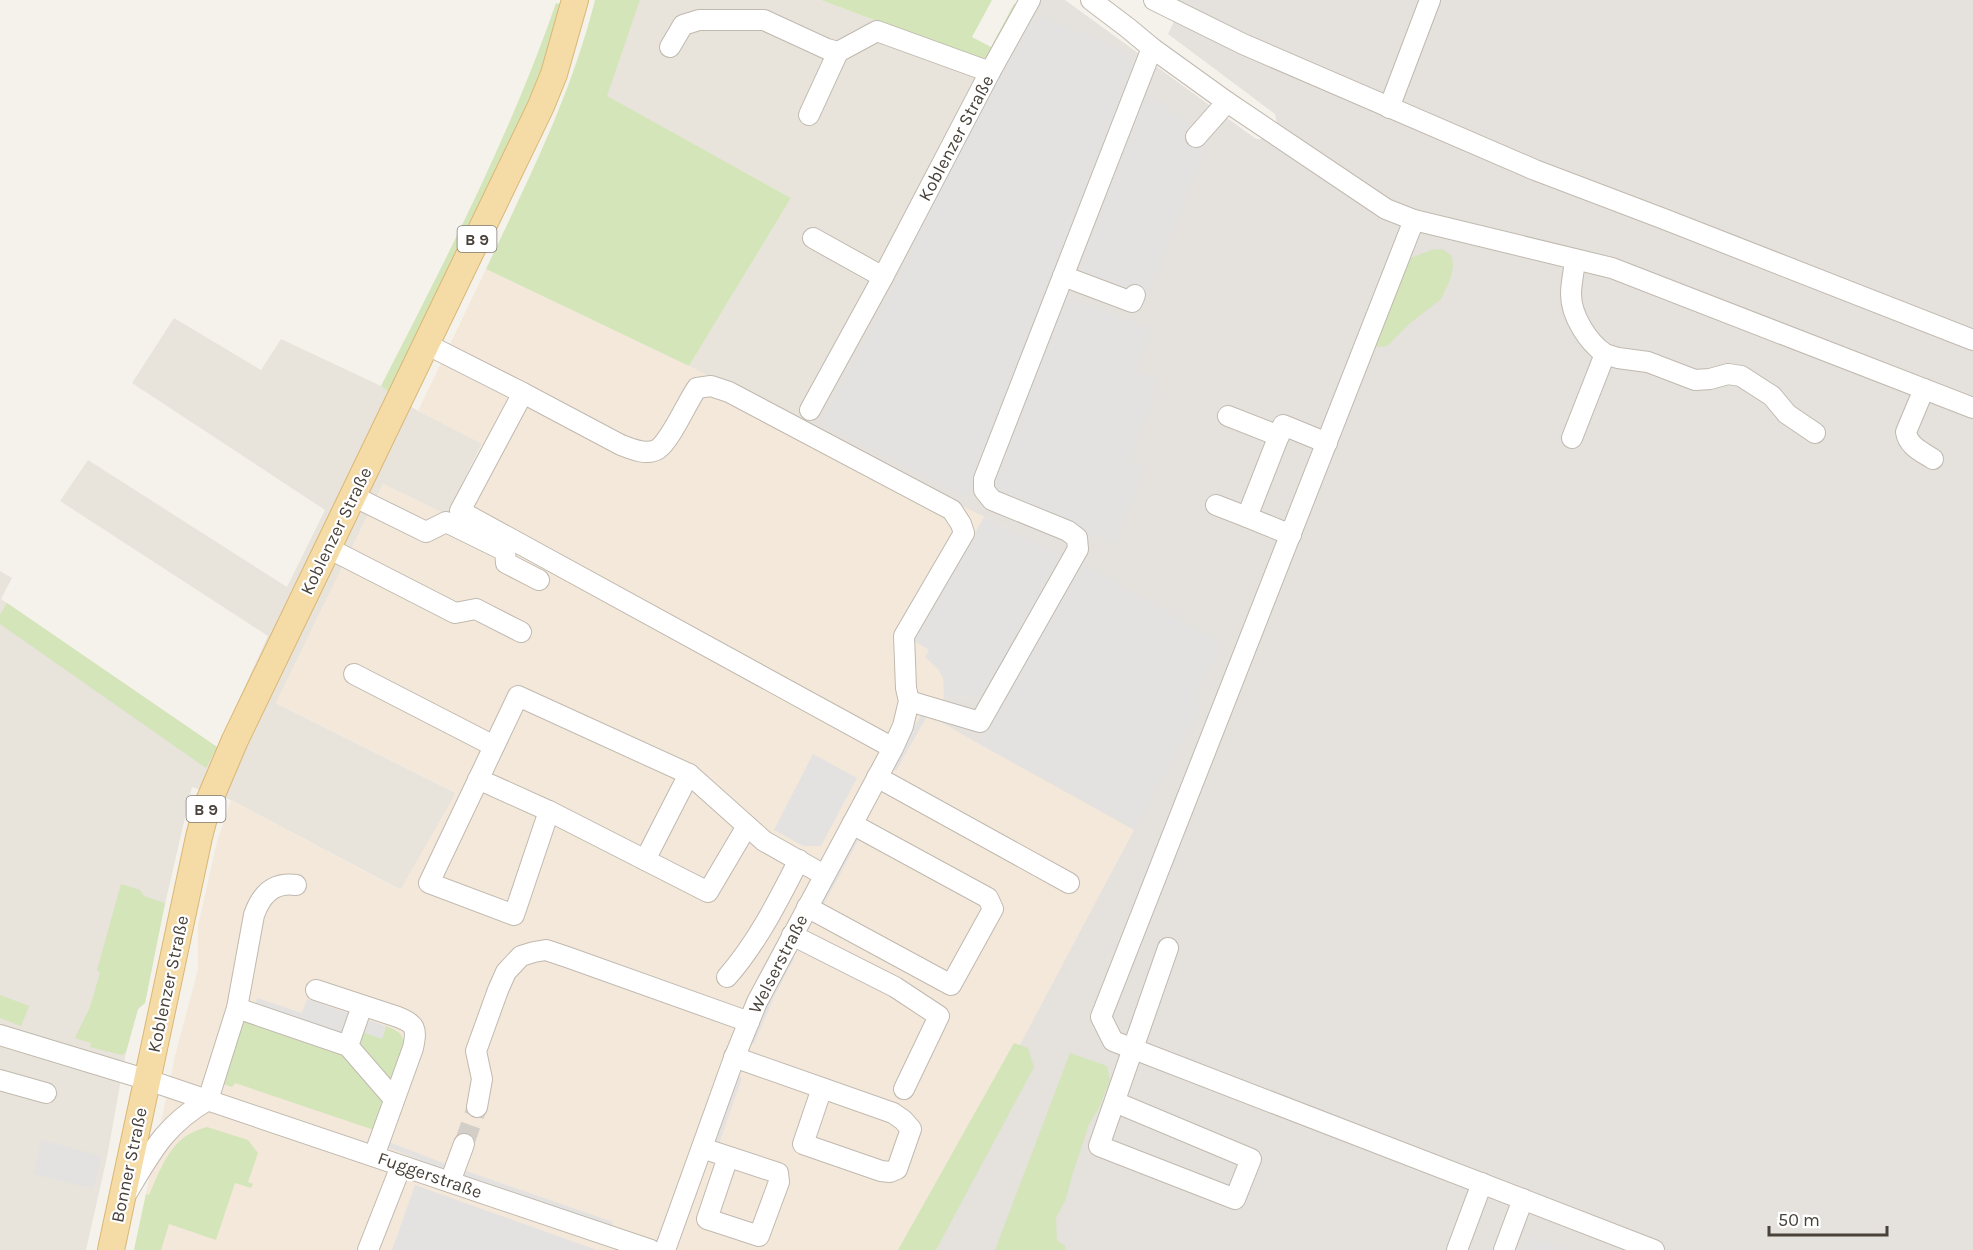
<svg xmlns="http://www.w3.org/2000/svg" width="1973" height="1250" font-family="Karla,sans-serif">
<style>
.residential{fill:#e8e3db}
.commercial{fill:#f4e8da}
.industrial{fill:#e5e1dd}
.green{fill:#d3e5b9}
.parking{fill:#e4e2e0}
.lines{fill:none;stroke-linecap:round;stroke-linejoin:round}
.minor-tunnel{stroke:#d3cfc8;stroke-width:20;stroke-dasharray:20 10;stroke-linecap:butt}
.minor-casing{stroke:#c0b9af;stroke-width:22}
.major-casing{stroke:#dab775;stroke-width:28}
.minor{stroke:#fff;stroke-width:20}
.major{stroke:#f5dba5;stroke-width:26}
.labels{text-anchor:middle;stroke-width:4.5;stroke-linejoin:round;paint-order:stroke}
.shield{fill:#fff;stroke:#807b75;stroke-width:1.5}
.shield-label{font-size:16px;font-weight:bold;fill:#49423a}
.street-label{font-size:18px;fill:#49423a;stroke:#fff}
</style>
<rect width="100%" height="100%" fill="#f5f2ec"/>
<g class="residential">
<path d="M 640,0 L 821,0 L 1001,68 L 806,427 L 689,366 L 791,198 L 606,96 Z"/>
<path d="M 174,318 L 261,370 L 281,339 L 381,386 L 418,411 L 482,443 L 447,515 L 383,484 L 276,703 L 456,793 L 401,890 L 231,800 L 192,787 L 163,913 L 145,1003 L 138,1009 L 126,1052 L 107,1157 L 86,1250 L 0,1250 L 0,571 L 12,578 L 1,599 L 217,747 L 268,636 L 60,501 L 88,460 L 287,587 L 325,510 L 132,383 Z"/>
</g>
<path class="commercial" d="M 486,269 L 689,366 L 1061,555 L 983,697 L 933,718 L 1135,829 L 911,1250 L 134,1250 L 175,1056 L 198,969 L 198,925 L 217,842 L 231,800 L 400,890 L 456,793 L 276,703 L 383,484 L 448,515 L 482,444 L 418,411 Z"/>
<path class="industrial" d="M 1041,0 L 1065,0 L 1256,139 L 1280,139 L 1275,114 L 1168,34 L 1178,13 L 1179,0 L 1973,0 L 1973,1250 L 911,1250 L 1134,830 L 933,718 L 944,698 L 983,697 L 1060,555 L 806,427 L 1001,68 Z"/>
<g class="green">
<path d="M 595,0 L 640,0 L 607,96 L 791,198 L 689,366 L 486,269 C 528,180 571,96 595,0 Z"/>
<path d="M 821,0 L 992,0 L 972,37 L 991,47 L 1014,4 L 1019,6 L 987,58 L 975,58 Z"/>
<path d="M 556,3 L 563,5 L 545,72 L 392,394 L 381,386 C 445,261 510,136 556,3 Z"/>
<path d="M 1442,249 L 1452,256 L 1453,267 L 1450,280 L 1441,299 L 1409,324 L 1387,346 L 1378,347 L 1373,344 L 1411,258 L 1431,250 Z"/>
<path d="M 7,603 L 217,747 L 206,768 L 0,624 L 0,615 Z"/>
<path d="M 121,884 L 140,890 L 144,896 L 165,903 L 145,1003 L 138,1009 L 126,1052 L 122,1055 L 90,1047 L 91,1043 L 75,1038 L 90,1007 L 100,973 L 97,970 Z"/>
<path d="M 0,995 L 29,1006 L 21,1026 L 0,1018 Z"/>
<path d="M 243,1021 L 349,1058 L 385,1100 L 374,1130 L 235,1083 L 232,1087 L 220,1083 Z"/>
<path d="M 386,1026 C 396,1030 402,1032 404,1043 L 390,1085 L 355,1045 L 360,1031 L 382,1038 Z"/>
<path d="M 1014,1043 L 1028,1048 L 1034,1067 L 936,1250 L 898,1250 Z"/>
<path d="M 1070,1053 L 1107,1066 L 1110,1080 L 1099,1108 L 1089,1124 L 1072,1176 L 1066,1199 L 1056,1218 L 1057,1240 L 1065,1246 L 1065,1250 L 995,1250 Z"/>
<path d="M 207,1127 L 248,1140 L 258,1153 L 248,1182 L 253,1184 L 251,1188 L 235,1183 L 216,1240 L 169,1224 L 161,1250 L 134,1250 L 146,1194 L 149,1195 C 163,1164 171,1136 207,1127 Z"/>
</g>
<g class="parking">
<path d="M 1032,13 L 1126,51 L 1134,66 L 966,498 L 822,423 L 916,246 L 908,241 Z"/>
<path d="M 1145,91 L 1209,138 L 1147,300 L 1078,272 Z"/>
<path d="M 1065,295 L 1151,330 L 1136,370 L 1160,379 L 1129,461 L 1145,468 L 1115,544 L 998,494 L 994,479 Z"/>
<path d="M 984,517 L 1061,555 L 983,697 L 944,698 L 943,678 L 938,669 L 925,657 L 929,650 L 914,641 Z"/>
<path d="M 1079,561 L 1223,644 L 1193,699 L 1202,704 L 1135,829 L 979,744 Z"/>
<path d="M 921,715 L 926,718 L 896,771 L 891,768 Z"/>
<path d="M 813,754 L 857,778 L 821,846 L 803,846 L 774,830 Z"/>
<path d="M 855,836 L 859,839 L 823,906 L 818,903 Z"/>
<path d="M 789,956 L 794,959 L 776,993 L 754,1044 L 749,1042 Z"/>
<path d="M 257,998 L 302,1013 L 307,999 L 386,1026 L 382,1039 L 348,1027 L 344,1040 L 253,1009 Z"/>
<path d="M 736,1075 L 742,1078 L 719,1144 L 713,1142 Z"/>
<path d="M 41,1140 L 102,1156 L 93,1189 L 34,1174 Z"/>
<path d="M 389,1142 L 448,1165 L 446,1171 L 387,1147 Z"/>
<path d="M 463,1170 L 613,1222 L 611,1227 L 461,1176 Z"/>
<path d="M 415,1185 L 597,1250 L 392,1250 Z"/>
<path d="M 1528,1235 L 1567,1250 L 1522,1250 Z"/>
</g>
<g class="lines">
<path class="minor-tunnel" d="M 464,1144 L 477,1107"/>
<defs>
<g id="minor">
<path d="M 1091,0 L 1128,28 L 1152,48 L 1227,102 L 1386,209 L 1414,220 L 1612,268 L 1973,408"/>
<path d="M 1154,0 L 1243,44 L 1535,170 L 1664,219 L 1973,340"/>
<path d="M 670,47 L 683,25 L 699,20 L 764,20 L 827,49 L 838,52 L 877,31 L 990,72"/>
<path d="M 1389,108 L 1430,0"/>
<path d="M 809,115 L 838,52"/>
<path d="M 1196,137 L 1227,102"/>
<path d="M 1414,220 L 1101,1017 L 1113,1041 L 1654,1250"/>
<path d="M 813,238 L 883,277"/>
<path d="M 1063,276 L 1132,302 L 1135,295"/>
<path d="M 426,344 L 523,393"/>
<path d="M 1605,354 L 1618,358 L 1648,362 L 1695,380 L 1710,379 L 1728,374 L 1741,376 L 1772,396 L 1787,414 L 1815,433"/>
<path d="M 1924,389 L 1906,432 C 1908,446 1922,452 1933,459"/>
<path d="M 810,410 L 883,277 L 990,72 L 1030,0"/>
<path d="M 1228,416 L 1279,436"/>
<path d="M 1572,438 L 1605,354 C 1588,342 1571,316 1571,294 C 1571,283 1574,271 1575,261"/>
<path d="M 353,496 L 426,532 L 446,522 L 505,551 L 506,563 L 539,580"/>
<path d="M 1216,505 L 1247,517"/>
<path d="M 1291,535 L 1247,517 L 1283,425 L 1327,443"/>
<path d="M 328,548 L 455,613 L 476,609 L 521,632"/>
<path d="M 354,674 L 494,746"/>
<path d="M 909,701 L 980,722 L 1078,549 L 1077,538 L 1068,531 L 992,500 L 984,490 L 984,479 L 1152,48"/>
<path d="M 877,777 L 1069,883"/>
<path d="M 478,779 L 549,811 L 514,915 L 429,883 C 458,821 488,759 518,696 L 689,774 L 764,841 L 824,875"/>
<path d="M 549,811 L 708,892 L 747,826"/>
<path d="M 645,860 L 689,774"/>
<path d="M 807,907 L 951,985 L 993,909 L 988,898 L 852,824"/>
<path d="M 792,935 L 895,987 L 939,1016 L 904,1089"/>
<path d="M 727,977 C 757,943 778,901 799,860"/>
<path d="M 316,990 L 398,1017 C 416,1024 417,1029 413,1048 L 374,1156"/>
<path d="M 237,1008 L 348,1046 L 394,1099"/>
<path d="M 0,1035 L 148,1080 L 651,1250"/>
<path d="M 348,1046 L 362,1006"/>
<path d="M 734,1057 L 893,1113 L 903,1120 L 911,1129 L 897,1169 L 890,1172 L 881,1171 L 803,1144 L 822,1088"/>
<path d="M 0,1080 L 46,1093"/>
<path d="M 208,1100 L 237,1008 L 254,915 C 261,895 273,882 296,885"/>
<path d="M 1115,1102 L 1251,1159 L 1235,1199 L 1099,1146 C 1122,1080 1145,1014 1168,948"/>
<path d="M 477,1107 L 482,1079 L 476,1051 L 498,990 L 506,972 L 521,956 L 534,952 L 546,950 L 567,957 L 749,1022"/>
<path d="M 702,1148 L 778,1173 L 779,1182 L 759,1236 L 707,1219 L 728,1157"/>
<path d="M 450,1182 L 464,1144"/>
<path d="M 128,1191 C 152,1151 166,1124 208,1100"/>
<path d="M 368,1250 L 401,1166"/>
<path d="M 665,1250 L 733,1061 L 757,1002 L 893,748 L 903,726 L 909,701 L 906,688 L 904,636 L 964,533 L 961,524 L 952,510 L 729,392 L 711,386 L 697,388 C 687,402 671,440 658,449 C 647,456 631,449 621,445 L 523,393 L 460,511 L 893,748"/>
<path d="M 1457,1250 L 1482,1183"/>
<path d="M 1504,1250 L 1523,1199"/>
</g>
<path id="major" d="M 111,1250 L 199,837 L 207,806 L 235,740 L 541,106 L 554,74 L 575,0"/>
</defs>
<use href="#minor" class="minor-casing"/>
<use href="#major" class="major-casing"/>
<use href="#minor" class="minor"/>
<use href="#major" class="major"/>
</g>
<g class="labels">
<g class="shield">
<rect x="457.5" y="226" width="39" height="26" rx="4.5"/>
<rect x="186.5" y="796" width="39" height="26" rx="4.5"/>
</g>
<g class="shield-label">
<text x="477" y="245">B 9</text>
<text x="206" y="815">B 9</text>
</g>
<g class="street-label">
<text transform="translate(956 138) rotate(-62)" y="6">Koblenzer Straße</text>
<text transform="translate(336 531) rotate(-64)" y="6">Koblenzer Straße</text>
<text transform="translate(778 964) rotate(-63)" y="6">Welserstraße</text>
<text transform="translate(168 984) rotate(-78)" y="6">Koblenzer Straße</text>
<text transform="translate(129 1165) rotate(-78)" y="6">Bonner Straße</text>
<text transform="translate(430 1175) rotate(19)" y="6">Fuggerstraße</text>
</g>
</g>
<path d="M1769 1226v9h118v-9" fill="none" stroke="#49423a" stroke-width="3"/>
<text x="1778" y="1226" font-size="18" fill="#49423a" stroke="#ffffff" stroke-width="4.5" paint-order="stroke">50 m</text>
</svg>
